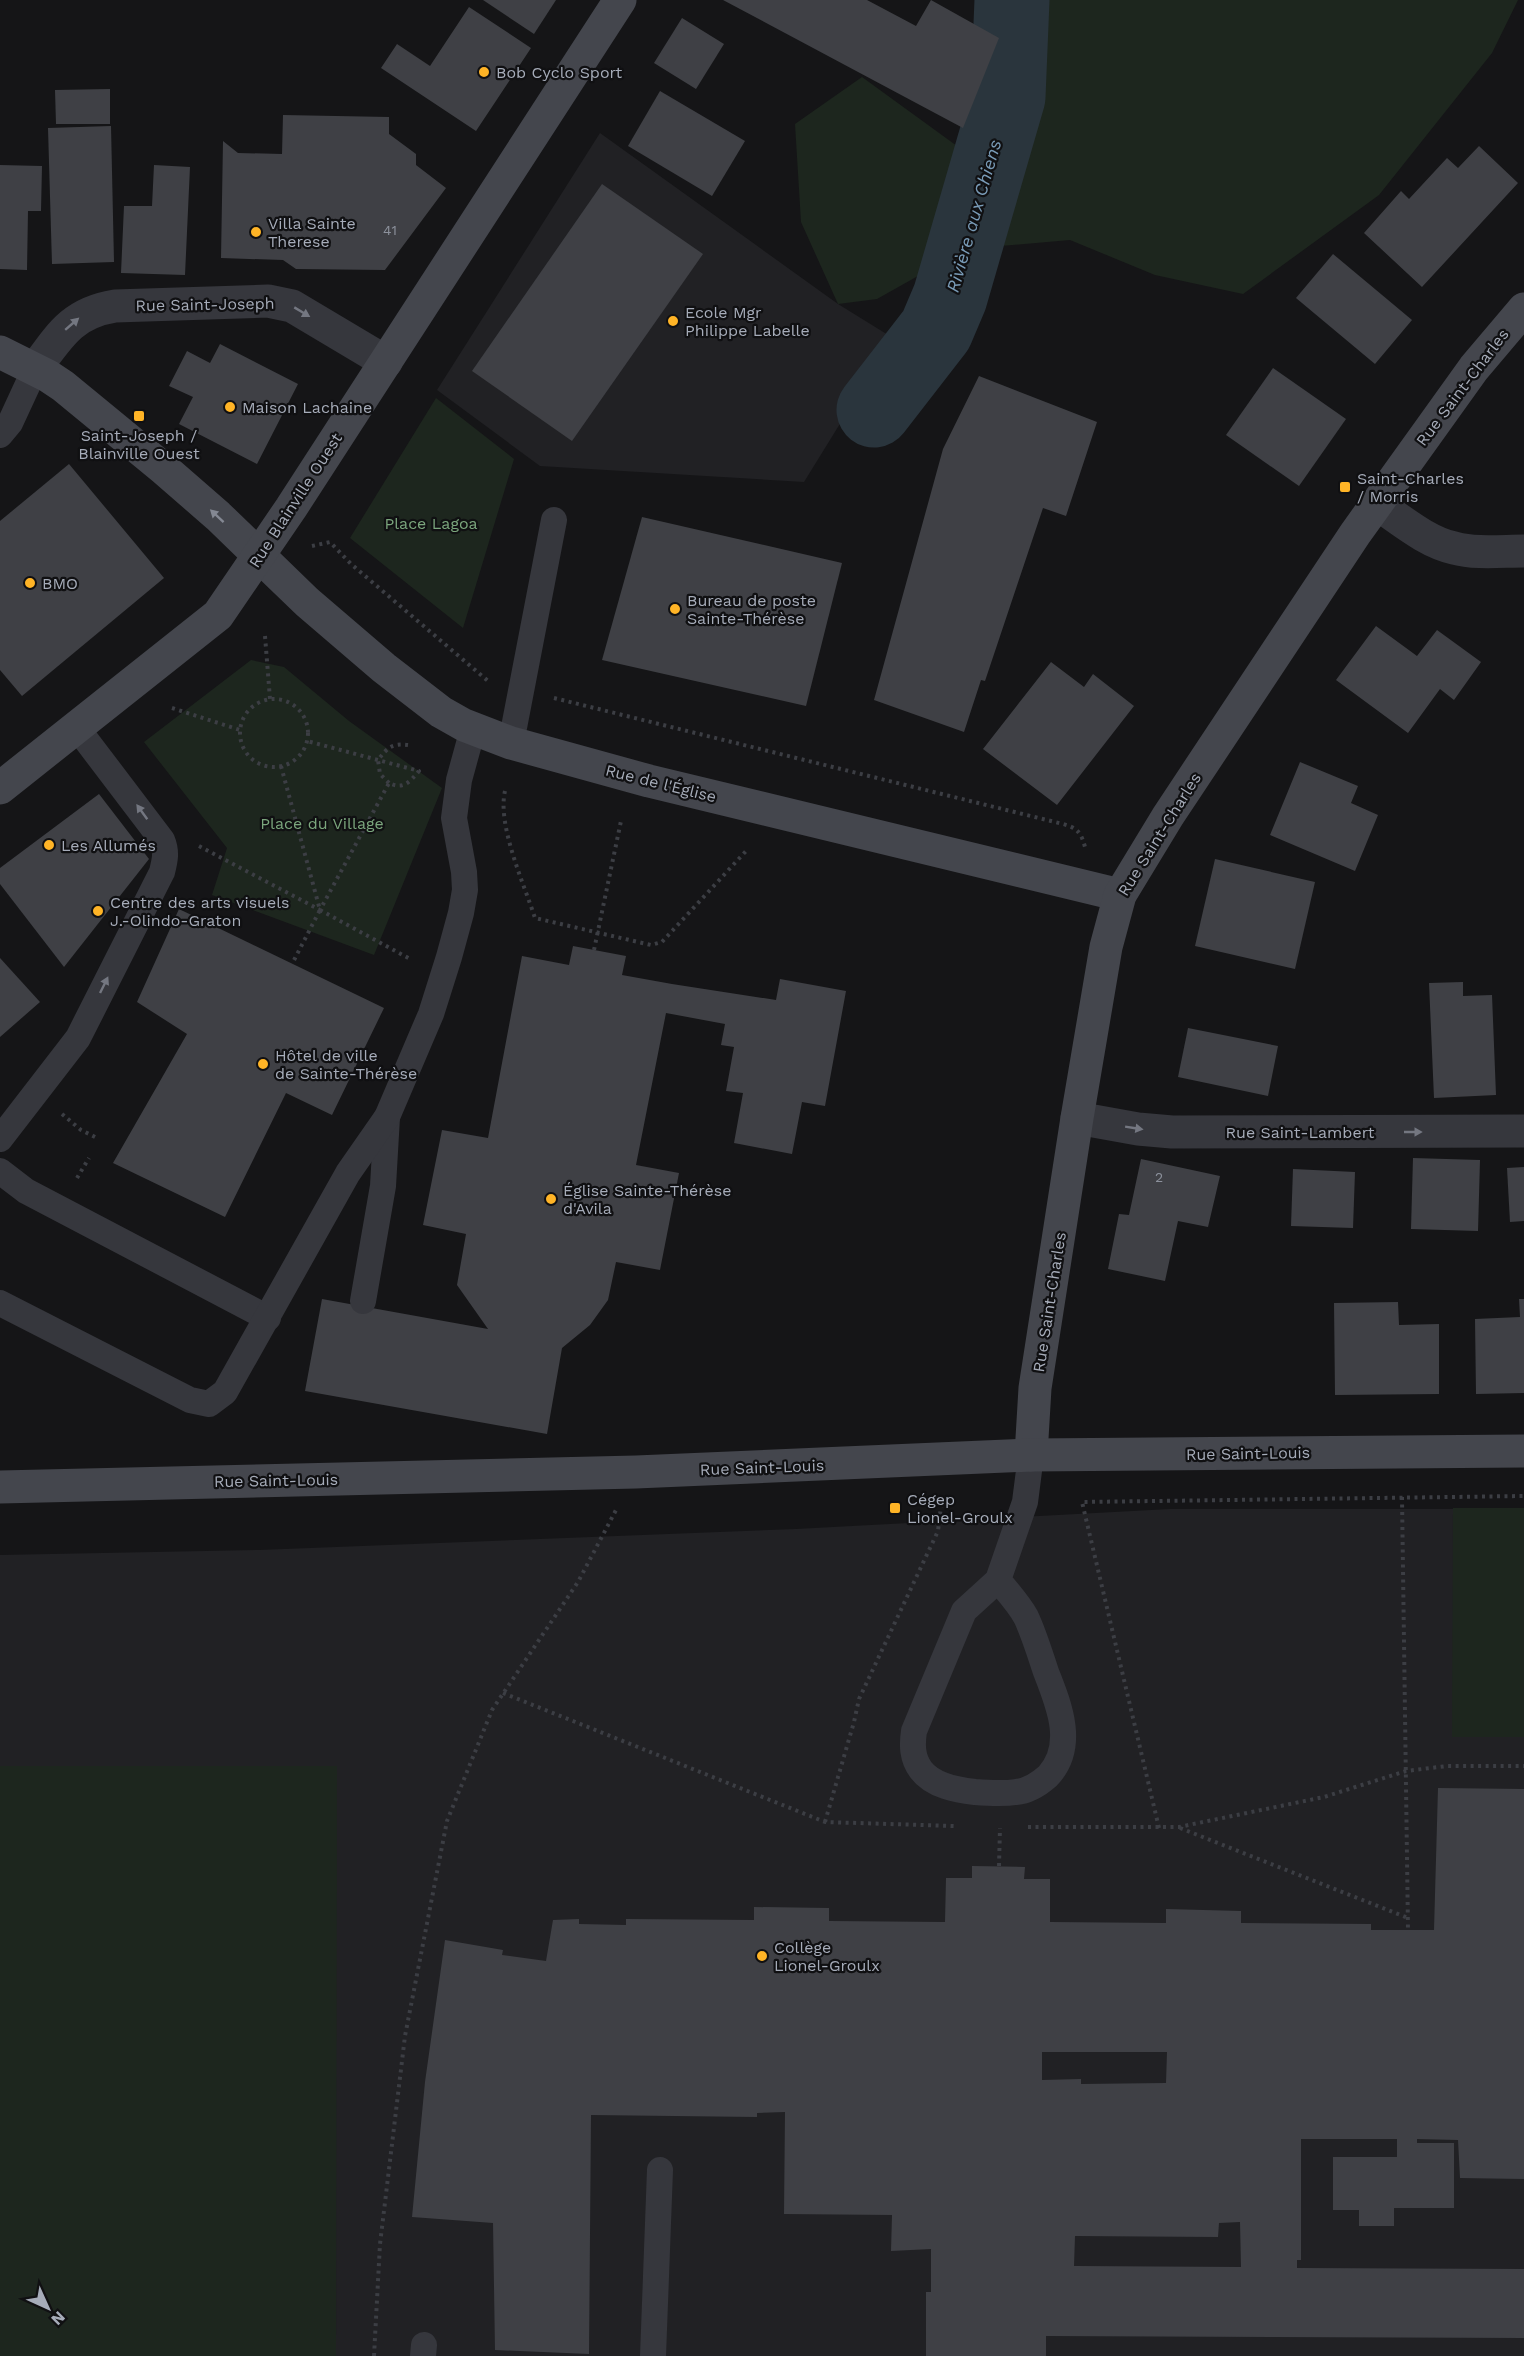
<svg xmlns="http://www.w3.org/2000/svg" width="1524" height="2356" font-family="'Work Sans',sans-serif">
<style>
.built{fill:#212124}
.green{fill:#1d261e}
.lines{fill:none;stroke-linecap:round;stroke-linejoin:round}
.river{stroke:#2a353d;stroke-width:75}
.building{fill:#3f4045;fill-rule:evenodd}
.path{stroke:#3c3e44;stroke-width:4;stroke-dasharray:3 4.5;stroke-linecap:butt}
.lane{stroke:#36373d;stroke-width:26}
.street{stroke:#36373d;stroke-width:33}
.secondary{stroke:#44464d;stroke-width:33}
.oneway{fill:#747781}
.oneway2{fill:#848893}
.poi-dot{fill:#ffb426;stroke:#101012;stroke-width:2}
.labels{text-anchor:middle;stroke-width:4.5;stroke-linejoin:round;paint-order:stroke}
.number-label{font-size:14px;fill:#8c919c}
.poi-label{font-size:16px;fill:#a6acb9;stroke:#101012;text-anchor:start}
.street-label{font-size:16px;fill:#a6acb9;stroke:#101012}
.park-label{font-size:16px;fill:#7ba67d;stroke:#101012}
.water-label{font-size:18px;font-style:italic;fill:#799bb7;stroke:#101012}
</style>
<rect width="100%" height="100%" fill="#151517"/>
<g class="built">
<path d="M 600,133 L 838,304 L 893,338 L 804,482 L 540,466 L 437,390 Z"/>
<path d="M 1170,1509 L 1524,1509 L 1524,2356 L 0,2356 L 0,1555 L 259,1550 L 796,1529 Z"/>
</g>
<g class="green">
<path d="M 1001,0 L 1518,0 L 1492,53 L 1379,195 L 1243,294 L 1155,275 L 1070,240 L 966,249 L 877,299 L 838,304 L 801,222 L 795,124 L 862,77 L 957,146 L 1035,55 Z"/>
<path d="M 436,398 L 514,459 L 463,628 L 350,538 Z"/>
<path d="M 251,660 L 284,667 L 349,721 L 442,788 L 374,955 L 212,895 L 227,848 L 144,742 Z"/>
<path d="M 1453,1508 L 1524,1508 L 1524,1737 L 1452,1737 Z"/>
<path d="M 0,1766 L 337,1766 L 336,2356 L 0,2356 Z"/>
</g>
<g class="lines">
<path class="river" d="M 874,410 L 936,330 L 950,297 L 1008,97 L 1012,0"/>
</g>
<g class="building">
<path d="M 483,0 L 556,0 L 534,34 Z"/>
<path d="M 723,0 L 867,0 L 916,26 L 931,0 L 999,38 L 963,128 Z"/>
<path d="M 469,7 L 531,48 L 476,131 L 381,68 L 397,44 L 430,66 Z"/>
<path d="M 682,18 L 724,44 L 696,89 L 654,63 Z"/>
<path d="M 110,89 L 110,124 L 56,124 L 55,90 Z"/>
<path d="M 660,91 L 745,141 L 712,196 L 628,146 Z"/>
<path d="M 283,115 L 389,117 L 389,134 L 416,154 L 416,165 L 446,188 L 385,270 L 296,269 L 283,260 L 221,258 L 223,141 L 238,153 L 282,154 Z"/>
<path d="M 111,126 L 114,262 L 52,264 L 48,128 Z"/>
<path d="M 1479,146 L 1518,183 L 1422,287 L 1364,233 L 1401,191 L 1409,199 L 1447,158 L 1458,168 Z"/>
<path d="M 0,165 L 42,166 L 41,211 L 28,211 L 27,270 L 0,269 Z"/>
<path d="M 154,165 L 190,167 L 185,275 L 121,273 L 124,206 L 152,206 Z"/>
<path d="M 602,184 L 703,254 L 572,441 L 472,371 Z"/>
<path d="M 1333,254 L 1412,320 L 1375,364 L 1296,298 Z"/>
<path d="M 220,344 L 298,384 L 257,464 L 179,424 L 193,397 L 169,386 L 187,351 L 210,363 Z"/>
<path d="M 1273,368 L 1346,419 L 1299,486 L 1226,435 Z"/>
<path d="M 979,376 L 1097,422 L 1066,516 L 1043,508 L 985,681 L 981,680 L 964,732 L 874,700 L 943,449 Z"/>
<path d="M 69,464 L 164,578 L 22,696 L 0,670 L 0,521 Z"/>
<path d="M 642,517 L 842,563 L 806,706 L 602,660 Z"/>
<path d="M 1376,626 L 1417,656 L 1437,630 L 1481,662 L 1454,700 L 1440,689 L 1408,733 L 1336,680 Z"/>
<path d="M 1051,662 L 1084,687 L 1093,674 L 1134,706 L 1057,805 L 983,749 Z"/>
<path d="M 1300,762 L 1358,786 L 1351,803 L 1378,815 L 1355,871 L 1270,835 Z"/>
<path d="M 99,794 L 149,859 L 64,967 L 0,884 L 0,868 Z"/>
<path d="M 1215,859 L 1315,882 L 1295,969 L 1195,946 Z"/>
<path d="M 179,909 L 384,1008 L 332,1115 L 286,1093 L 225,1217 L 113,1163 L 187,1034 L 137,1002 Z"/>
<path d="M 573,946 L 626,956 L 622,975 L 672,984 L 776,1000 L 780,979 L 846,991 L 825,1106 L 802,1102 L 792,1154 L 734,1143 L 743,1093 L 726,1091 L 734,1047 L 721,1045 L 725,1024 L 666,1013 L 636,1165 L 679,1173 L 660,1270 L 616,1262 L 608,1300 L 590,1325 L 562,1348 L 547,1434 L 305,1391 L 322,1299 L 488,1329 L 457,1285 L 466,1234 L 423,1225 L 442,1130 L 488,1138 L 522,956 L 569,965 Z"/>
<path d="M 0,958 L 40,1002 L 0,1037 Z"/>
<path d="M 1463,982 L 1463,996 L 1492,995 L 1496,1095 L 1434,1098 L 1429,983 Z"/>
<path d="M 1188,1028 L 1278,1046 L 1268,1096 L 1178,1077 Z"/>
<path d="M 1413,1158 L 1480,1160 L 1478,1231 L 1411,1229 Z"/>
<path d="M 1141,1159 L 1220,1176 L 1208,1227 L 1178,1221 L 1165,1281 L 1108,1269 L 1119,1214 L 1129,1215 Z"/>
<path d="M 1524,1167 L 1524,1221 L 1510,1222 L 1507,1168 Z"/>
<path d="M 1293,1169 L 1355,1172 L 1353,1228 L 1291,1226 Z"/>
<path d="M 1519,1299 L 1524,1299 L 1524,1393 L 1476,1394 L 1475,1319 L 1520,1317 Z"/>
<path d="M 1398,1302 L 1399,1325 L 1439,1324 L 1439,1394 L 1335,1395 L 1334,1303 Z"/>
<path d="M 1438,1788 L 1524,1789 L 1524,2179 L 1460,2178 L 1458,2140 L 1417,2139 L 1417,2143 L 1454,2143 L 1454,2208 L 1394,2208 L 1394,2226 L 1359,2226 L 1359,2210 L 1333,2210 L 1333,2157 L 1397,2157 L 1397,2139 L 1301,2139 L 1301,2260 L 1297,2260 L 1297,2268 L 1524,2269 L 1524,2338 L 1046,2336 L 1046,2356 L 926,2356 L 926,2292 L 931,2292 L 931,2249 L 891,2251 L 892,2215 L 784,2214 L 785,2112 L 757,2113 L 757,2117 L 591,2115 L 589,2354 L 495,2350 L 493,2223 L 412,2217 L 425,2082 L 445,1940 L 503,1950 L 502,1955 L 546,1961 L 553,1920 L 579,1919 L 579,1924 L 626,1925 L 626,1919 L 754,1920 L 754,1907 L 829,1908 L 829,1921 L 945,1922 L 946,1878 L 972,1878 L 972,1866 L 1025,1867 L 1024,1879 L 1050,1879 L 1050,1922 L 1166,1923 L 1166,1909 L 1241,1911 L 1241,1923 L 1371,1924 L 1371,1930 L 1434,1930 ZM 1042,2052 L 1167,2052 L 1166,2083 L 1081,2084 L 1081,2079 L 1042,2080 ZM 1240,2222 L 1241,2267 L 1074,2266 L 1075,2236 L 1218,2237 L 1219,2223 Z"/>
</g>
<g class="lines">
<g class="path">
<path d="M 312,546 L 330,542 L 351,564 L 488,681"/>
<path d="M 265,636 L 270,699"/>
<path d="M 554,698 L 1063,824 C 1077,828 1081,832 1085,847"/>
<circle cx="274" cy="733" r="34"/>
<path d="M 172,708 L 240,730"/>
<path d="M 281,766 L 320,910 L 292,964"/>
<path d="M 389,783 L 380,774 L 378,760 C 387,748 392,743 408,745"/>
<path d="M 505,791 C 497,825 524,884 535,918 L 651,945 L 662,942 L 746,851"/>
<path d="M 199,846 L 320,910 L 389,783 C 403,790 410,782 419,771 L 307,741"/>
<path d="M 320,910 L 412,960"/>
<path d="M 594,950 L 621,821"/>
<path d="M 62,1114 L 81,1130 L 99,1139"/>
<path d="M 77,1178 L 89,1158"/>
<path d="M 1402,1497 L 1408,1930"/>
<path d="M 503,1693 L 825,1822 L 954,1826"/>
<path d="M 825,1822 L 854,1722 L 859,1699 L 938,1531 L 941,1506"/>
<path d="M 1028,1827 L 1179,1827 L 1324,1797 L 1406,1771 L 1447,1766 L 1524,1766"/>
<path d="M 1159,1828 L 1082,1502 L 1524,1496"/>
<path d="M 1180,1828 L 1408,1918"/>
<path d="M 999,1866 L 1000,1828"/>
<path d="M 374,2356 L 380,2244 L 405,2036 L 447,1821 L 492,1710 L 578,1582 L 616,1510"/>
</g>
<g class="lane">
<path d="M 0,435 L 10,423 L 35,369"/>
<path d="M 511,743 L 554,520"/>
<path d="M 0,1139 L 78,1038 L 162,872 C 165,860 167,852 162,840 L 77,728"/>
<path d="M 0,1171 L 26,1191 L 268,1318"/>
<path d="M 363,1301 L 383,1186 L 387,1117"/>
<path d="M 0,1303 L 190,1400 L 209,1404 L 225,1392 L 348,1173 L 387,1117 L 431,1014 L 449,957 L 461,913 L 465,890 L 464,872 L 454,818 L 459,780 L 473,729"/>
<path d="M 998,1580 C 1007,1591 1019,1604 1026,1617 C 1034,1634 1040,1654 1046,1672 C 1059,1705 1076,1746 1048,1776 C 1039,1784 1028,1791 1016,1792 C 1003,1794 988,1793 975,1792 C 957,1790 933,1786 921,1770 C 912,1758 912,1745 914,1731 L 964,1611 L 998,1580 L 1025,1502 L 1031,1455"/>
<path d="M 423,2356 L 424,2345"/>
<path d="M 653,2356 L 660,2170"/>
</g>
<g class="street">
<path d="M 35,369 C 60,335 72,313 115,306 L 268,301 L 292,306 L 386,362"/>
<path d="M 1377,504 C 1400,519 1426,542 1454,548 C 1476,554 1501,551 1524,551"/>
<path d="M 1077,1118 L 1138,1129 L 1172,1132 L 1524,1131"/>
</g>
<g class="secondary">
<path d="M 0,352 L 48,376 L 63,386 L 164,469 L 218,516 L 307,602 L 384,668 L 441,712 L 464,725 L 511,743 L 649,781 L 1120,895"/>
<path d="M 0,788 L 218,615 L 291,508 L 620,0"/>
<path d="M 1031,1455 L 1035,1388 L 1077,1118 L 1106,947 L 1120,895 L 1168,816 L 1355,534 L 1474,368 L 1524,309"/>
<path d="M 0,1487 L 636,1472 L 1031,1455 L 1524,1451"/>
</g>
</g>
<defs><path id="oneway-solid" d="M-6-.8H1V-3.2L6.5 0L1 3.2V.8H-6Z" transform="scale(1.5)"/></defs>
<g class="oneway">
<use href="#oneway-solid" transform="translate(302 312) rotate(31)"/>
<use href="#oneway-solid" transform="translate(72 324) rotate(-41)"/>
<use href="#oneway-solid" transform="translate(142 812) rotate(-126)"/>
<use href="#oneway-solid" transform="translate(104 985) rotate(-64)"/>
<use href="#oneway-solid" transform="translate(1134 1128) rotate(9)"/>
<use href="#oneway-solid" transform="translate(1413 1132)"/>
</g>
<use class="oneway2" href="#oneway-solid" transform="translate(217 516) rotate(-137)"/>
<g class="poi-dot">
<circle cx="484" cy="72" r="6"/>
<circle cx="256" cy="232" r="6"/>
<circle cx="673" cy="321" r="6"/>
<circle cx="230" cy="407" r="6"/>
<rect x="133" y="410" width="12" height="12" rx="3"/>
<rect x="1339" y="481" width="12" height="12" rx="3"/>
<circle cx="30" cy="583" r="6"/>
<circle cx="675" cy="609" r="6"/>
<circle cx="49" cy="845" r="6"/>
<circle cx="98" cy="911" r="6"/>
<circle cx="263" cy="1064" r="6"/>
<circle cx="551" cy="1199" r="6"/>
<rect x="889" y="1502" width="12" height="12" rx="3"/>
<circle cx="762" cy="1956" r="6"/>
</g>
<g class="labels">
<g class="number-label">
<text x="390" y="235">41</text>
<text x="1159" y="1182">2</text>
</g>
<g class="poi-label">
<text x="496" y="78">Bob Cyclo Sport</text>
<text x="268" y="229">Villa Sainte<tspan x="268" dy="18">Therese</tspan></text>
<text x="685" y="318">Ecole Mgr<tspan x="685" dy="18">Philippe Labelle</tspan></text>
<text x="242" y="413">Maison Lachaine</text>
<text x="139" y="441" text-anchor="middle">Saint-Joseph /<tspan x="139" dy="18">Blainville Ouest</tspan></text>
<text x="1357" y="484">Saint-Charles<tspan x="1357" dy="18">/ Morris</tspan></text>
<text x="42" y="589">BMO</text>
<text x="687" y="606">Bureau de poste<tspan x="687" dy="18">Sainte-Thérèse</tspan></text>
<text x="61" y="851">Les Allumés</text>
<text x="110" y="908">Centre des arts visuels<tspan x="110" dy="18">J.-Olindo-Graton</tspan></text>
<text x="275" y="1061">Hôtel de ville<tspan x="275" dy="18">de Sainte-Thérèse</tspan></text>
<text x="563" y="1196">Église Sainte-Thérèse<tspan x="563" dy="18">d'Avila</tspan></text>
<text x="907" y="1505">Cégep<tspan x="907" dy="18">Lionel-Groulx</tspan></text>
<text x="774" y="1953">Collège<tspan x="774" dy="18">Lionel-Groulx</tspan></text>
</g>
<g class="street-label">
<text transform="translate(205 304) rotate(-1)" y="6">Rue Saint-Joseph</text>
<text transform="translate(1462 387) rotate(-53)" y="6">Rue Saint-Charles</text>
<text transform="translate(295 500) rotate(-57)" y="6">Rue Blainville Ouest</text>
<text transform="translate(661 783) rotate(14)" y="6">Rue de l'Église</text>
<text transform="translate(1159 834) rotate(-58)" y="6">Rue Saint-Charles</text>
<text x="1300" y="1138">Rue Saint-Lambert</text>
<text transform="translate(1049 1302) rotate(-81)" y="6">Rue Saint-Charles</text>
<text transform="translate(1248 1453) rotate(-1)" y="6">Rue Saint-Louis</text>
<text transform="translate(762 1467) rotate(-2)" y="6">Rue Saint-Louis</text>
<text transform="translate(276 1480) rotate(-1)" y="6">Rue Saint-Louis</text>
</g>
<g class="park-label">
<text x="431" y="529">Place Lagoa</text>
<text x="322" y="829">Place du Village</text>
</g>
<g class="water-label">
<text transform="translate(974 216) rotate(-74)" y="6">Rivière aux Chiens</text>
</g>
</g>
<g transform="translate(48 2308) rotate(135)" stroke="#101012" stroke-width="4.5" paint-order="stroke">
<path d="M0-4.5L10 22L0 15L-10 22Z" fill="#a6acb9"/>
<text y="-9" font-size="16" font-weight="bold" text-anchor="middle" fill="#a6acb9">N</text>
</g>
</svg>
